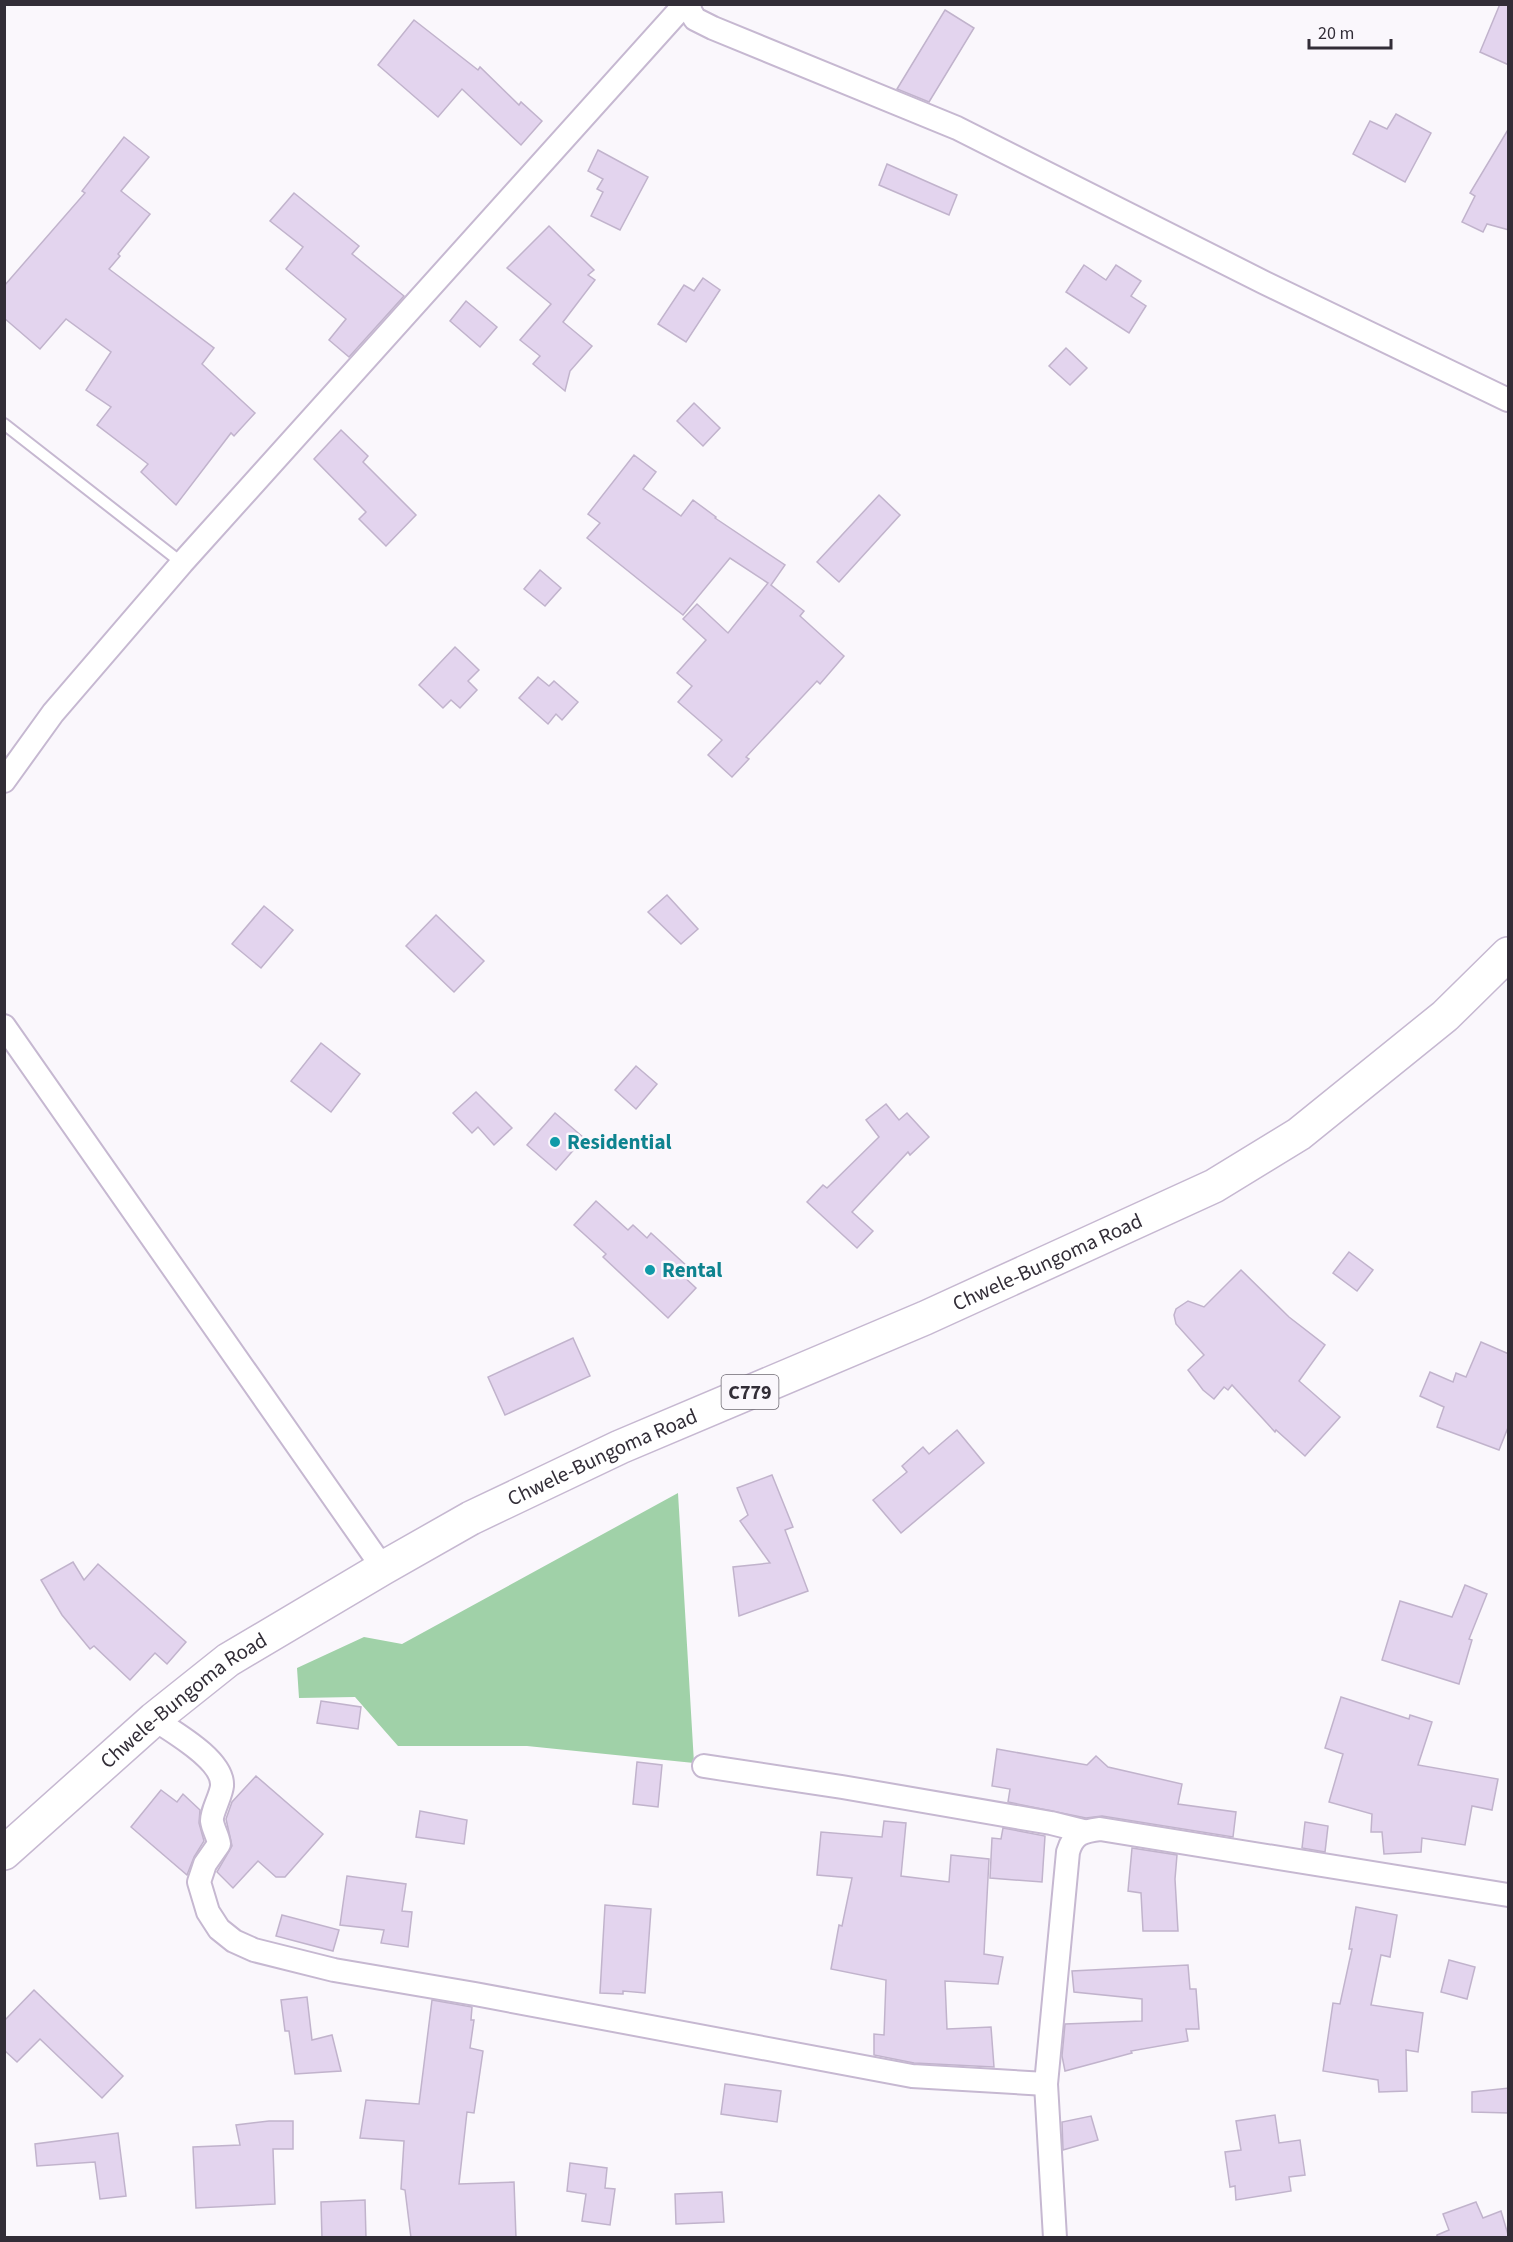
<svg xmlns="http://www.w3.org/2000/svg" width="1513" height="2242" font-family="'Source Sans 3',sans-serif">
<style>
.forest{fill:#a0d1a8}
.building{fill:#e3d4ee;stroke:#c1b3cc;stroke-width:1.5}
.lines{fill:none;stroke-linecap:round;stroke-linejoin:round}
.service-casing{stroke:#c6b8d1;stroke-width:14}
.minor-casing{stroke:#c6b8d1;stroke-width:26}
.primary-casing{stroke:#c6b8d1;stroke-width:36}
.service{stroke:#fff;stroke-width:10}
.minor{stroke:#fff;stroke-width:22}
.primary{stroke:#fff;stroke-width:33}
.culture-dot{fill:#0f9aa8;stroke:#faf7fc;stroke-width:2}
.labels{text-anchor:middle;stroke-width:5;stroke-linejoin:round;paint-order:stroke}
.shield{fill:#faf7fc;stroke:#6e6a72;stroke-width:1.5}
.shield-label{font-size:20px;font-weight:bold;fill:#322d37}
.culture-label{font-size:21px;font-weight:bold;fill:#0d838f;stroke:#faf7fc;text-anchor:start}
.street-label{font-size:21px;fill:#322d37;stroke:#faf7fc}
</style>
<rect width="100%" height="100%" fill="#faf7fc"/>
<path class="forest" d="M 678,1493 L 694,1763 L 527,1746 L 398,1746 L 355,1697 L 299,1698 L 297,1668 L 364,1637 L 402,1644 Z"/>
<g class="building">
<path d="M 1500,4 L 1509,4 L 1509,65 L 1480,52 Z"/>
<path d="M 945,10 L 974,28 L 929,102 L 897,89 Z"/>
<path d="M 414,20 L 478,70 L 480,67 L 519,105 L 521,102 L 542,121 L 521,145 L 462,89 L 438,117 L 378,65 Z"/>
<path d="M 1396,114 L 1431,133 L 1405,182 L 1353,154 L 1370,121 L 1387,129 Z"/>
<path d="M 1509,128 L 1509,230 L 1487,224 L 1483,232 L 1462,222 L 1475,196 L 1470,193 Z"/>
<path d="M 124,137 L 149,157 L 121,191 L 150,214 L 118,254 L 120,256 L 109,269 L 214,348 L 202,364 L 255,413 L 234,436 L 231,433 L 176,505 L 141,472 L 148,464 L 97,425 L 111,407 L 86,390 L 111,352 L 66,319 L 40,349 L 4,318 L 4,286 L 85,193 L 82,191 Z"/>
<path d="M 598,150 L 648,177 L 620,230 L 591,216 L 603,192 L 597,189 L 603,179 L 588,171 Z"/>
<path d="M 887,164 L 957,195 L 949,215 L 879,185 Z"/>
<path d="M 294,193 L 359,246 L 352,254 L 404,296 L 349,357 L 329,340 L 346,319 L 286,269 L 303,247 L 270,221 Z"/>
<path d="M 549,226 L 594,270 L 588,275 L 595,280 L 563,322 L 592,346 L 570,371 L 565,391 L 533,364 L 540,356 L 520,340 L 551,304 L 507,268 Z"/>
<path d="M 1084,265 L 1106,280 L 1116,265 L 1141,281 L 1131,296 L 1146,306 L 1129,333 L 1066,292 Z"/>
<path d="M 703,278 L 720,290 L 686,342 L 658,324 L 684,285 L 694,291 Z"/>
<path d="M 466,301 L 497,327 L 480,347 L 450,321 Z"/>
<path d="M 1066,348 L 1087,368 L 1070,385 L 1049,366 Z"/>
<path d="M 694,403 L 720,428 L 703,446 L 677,421 Z"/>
<path d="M 341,430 L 368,456 L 363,462 L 416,515 L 386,546 L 359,519 L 366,512 L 314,459 Z"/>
<path d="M 634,455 L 656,472 L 643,489 L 681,516 L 693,500 L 716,517 L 715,518 L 785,565 L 771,585 L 804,611 L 800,616 L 844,656 L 820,684 L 817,681 L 746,757 L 749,759 L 732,777 L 708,755 L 722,740 L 678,702 L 692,686 L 677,673 L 706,640 L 683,619 L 697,604 L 728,633 L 768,583 L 730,558 L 683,615 L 587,538 L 600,523 L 588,514 Z"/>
<path d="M 879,495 L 900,515 L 839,582 L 817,562 Z"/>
<path d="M 540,570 L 561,588 L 545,606 L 524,589 Z"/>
<path d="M 455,647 L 479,670 L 468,681 L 477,690 L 460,708 L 451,700 L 443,708 L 419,685 Z"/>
<path d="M 538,677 L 549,686 L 554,681 L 578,702 L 562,720 L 556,714 L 548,724 L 519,698 Z"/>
<path d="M 667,895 L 698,929 L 681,944 L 648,912 Z"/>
<path d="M 264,906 L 293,930 L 261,968 L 232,944 Z"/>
<path d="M 436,915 L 484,961 L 454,992 L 406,946 Z"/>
<path d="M 321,1043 L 360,1074 L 331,1112 L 291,1081 Z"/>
<path d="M 636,1066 L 657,1084 L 636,1109 L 615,1090 Z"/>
<path d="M 476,1092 L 512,1128 L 494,1145 L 478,1127 L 472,1133 L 453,1113 Z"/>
<path d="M 886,1104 L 899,1120 L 907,1113 L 929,1137 L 910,1155 L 908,1152 L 852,1212 L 873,1231 L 857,1248 L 807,1202 L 823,1185 L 827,1188 L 879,1137 L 866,1120 Z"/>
<path d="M 555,1113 L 584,1138 L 556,1170 L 527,1145 Z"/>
<path d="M 596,1201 L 628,1230 L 633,1225 L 647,1238 L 651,1233 L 688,1267 L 681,1274 L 696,1288 L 668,1318 L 603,1257 L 606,1254 L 574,1225 Z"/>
<path d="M 1349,1252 L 1373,1270 L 1357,1291 L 1333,1273 Z"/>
<path d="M 1241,1270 L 1289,1317 L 1325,1345 L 1299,1381 L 1340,1417 L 1305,1456 L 1276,1430 L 1275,1432 L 1232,1385 L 1228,1390 L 1224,1387 L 1214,1399 L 1203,1390 L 1188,1370 L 1204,1355 L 1176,1324 L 1174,1315 L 1176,1309 L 1188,1301 L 1204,1307 Z"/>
<path d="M 573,1338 L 590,1376 L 505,1415 L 488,1377 Z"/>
<path d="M 1481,1342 L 1509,1354 L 1509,1425 L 1499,1450 L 1437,1427 L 1444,1407 L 1420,1396 L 1430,1372 L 1453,1382 L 1456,1373 L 1466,1377 Z"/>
<path d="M 957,1430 L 984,1463 L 901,1533 L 873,1500 L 907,1472 L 902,1466 L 923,1447 L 929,1454 Z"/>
<path d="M 772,1475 L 793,1527 L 785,1530 L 808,1591 L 739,1616 L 733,1567 L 770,1563 L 740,1521 L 748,1515 L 737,1488 Z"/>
<path d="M 73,1562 L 84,1580 L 98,1564 L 186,1642 L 167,1664 L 155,1653 L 130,1680 L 94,1646 L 90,1649 L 62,1615 L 41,1580 Z"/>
<path d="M 1465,1585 L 1487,1594 L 1469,1639 L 1472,1640 L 1459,1684 L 1382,1660 L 1400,1601 L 1452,1617 Z"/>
<path d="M 1341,1697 L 1409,1719 L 1410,1715 L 1432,1722 L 1418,1765 L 1498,1779 L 1492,1810 L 1472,1806 L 1465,1845 L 1422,1838 L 1421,1852 L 1384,1854 L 1382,1832 L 1371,1832 L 1372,1814 L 1329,1802 L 1343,1754 L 1325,1748 Z"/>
<path d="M 321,1701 L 361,1707 L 358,1729 L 317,1723 Z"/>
<path d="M 997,1749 L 1087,1765 L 1096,1756 L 1108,1767 L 1182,1784 L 1178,1804 L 1236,1812 L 1233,1837 L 1102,1816 L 1086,1818 L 1008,1802 L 1010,1789 L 992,1786 Z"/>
<path d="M 637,1762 L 662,1765 L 658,1807 L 633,1804 Z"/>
<path d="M 256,1776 L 323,1834 L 285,1877 L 276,1877 L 258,1861 L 233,1888 L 217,1872 L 232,1846 L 226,1819 L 232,1802 Z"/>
<path d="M 161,1790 L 177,1802 L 183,1794 L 200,1810 L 199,1823 L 204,1841 L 194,1857 L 187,1875 L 131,1827 Z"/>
<path d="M 420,1811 L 467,1820 L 464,1844 L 416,1837 Z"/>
<path d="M 884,1821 L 906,1823 L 901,1876 L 949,1882 L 951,1855 L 989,1859 L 984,1954 L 1003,1957 L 998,1984 L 945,1981 L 947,2029 L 991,2027 L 994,2067 L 914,2063 L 874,2055 L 874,2034 L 884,2035 L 886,1980 L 831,1969 L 839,1925 L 842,1926 L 852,1878 L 817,1875 L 821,1832 L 882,1837 Z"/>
<path d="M 1305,1822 L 1328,1826 L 1325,1852 L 1302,1848 Z"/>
<path d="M 1003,1828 L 1045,1836 L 1042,1882 L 990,1878 L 992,1838 L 1001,1839 Z"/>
<path d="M 1132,1848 L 1177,1855 L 1175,1879 L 1178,1931 L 1143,1931 L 1141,1893 L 1128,1891 Z"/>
<path d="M 347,1876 L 406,1884 L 402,1911 L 412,1912 L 408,1947 L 381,1943 L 384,1930 L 340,1925 Z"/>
<path d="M 605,1905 L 651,1909 L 645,1993 L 623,1991 L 623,1994 L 600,1993 Z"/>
<path d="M 1356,1907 L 1397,1915 L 1390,1957 L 1381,1955 L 1371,2005 L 1423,2013 L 1418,2052 L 1406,2050 L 1407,2091 L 1379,2092 L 1378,2080 L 1323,2071 L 1333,2003 L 1340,2004 L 1352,1949 L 1349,1949 Z"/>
<path d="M 282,1915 L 339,1930 L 333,1951 L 276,1936 Z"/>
<path d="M 1449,1960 L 1475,1967 L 1467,1999 L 1441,1992 Z"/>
<path d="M 1188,1965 L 1190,1989 L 1196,1989 L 1199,2029 L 1186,2029 L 1188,2041 L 1131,2051 L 1132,2053 L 1065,2071 L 1062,2056 L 1065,2024 L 1142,2021 L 1142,1999 L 1074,1992 L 1072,1971 Z"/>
<path d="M 34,1990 L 123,2076 L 102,2098 L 40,2039 L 17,2062 L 4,2050 L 4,2021 Z"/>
<path d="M 307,1997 L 312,2040 L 332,2035 L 341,2071 L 295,2074 L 289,2031 L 285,2031 L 281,2000 Z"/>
<path d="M 432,2000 L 472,2007 L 471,2020 L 474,2020 L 470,2048 L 483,2051 L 474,2113 L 467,2112 L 459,2184 L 514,2182 L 516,2238 L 411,2238 L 405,2190 L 401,2189 L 404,2141 L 360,2138 L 366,2100 L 419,2104 Z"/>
<path d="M 725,2084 L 781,2091 L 777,2122 L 721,2114 Z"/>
<path d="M 1509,2088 L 1509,2113 L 1472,2112 L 1472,2092 Z"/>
<path d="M 1275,2115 L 1279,2143 L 1300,2140 L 1305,2175 L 1289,2177 L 1291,2191 L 1236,2200 L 1235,2186 L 1230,2187 L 1225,2152 L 1241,2150 L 1236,2121 Z"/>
<path d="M 1091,2116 L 1098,2140 L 1063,2150 L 1062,2122 Z"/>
<path d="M 269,2121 L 293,2121 L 293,2149 L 273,2149 L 275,2204 L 196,2208 L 193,2147 L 240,2145 L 236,2125 Z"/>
<path d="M 118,2133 L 126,2196 L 100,2199 L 95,2162 L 37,2166 L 35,2144 Z"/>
<path d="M 570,2163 L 607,2168 L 605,2188 L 615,2189 L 610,2225 L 582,2221 L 586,2194 L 567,2191 Z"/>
<path d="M 722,2192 L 724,2222 L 676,2224 L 675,2194 Z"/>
<path d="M 365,2200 L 366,2238 L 322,2238 L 321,2202 Z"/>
<path d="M 1476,2202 L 1483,2218 L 1501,2211 L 1509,2238 L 1437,2238 L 1437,2235 L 1449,2230 L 1443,2214 Z"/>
</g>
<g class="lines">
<defs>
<path id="service" d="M 4,424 L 182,563"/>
<g id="minor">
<path d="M 690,4 L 689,9 L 695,19 L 713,28 L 957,128 L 1265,283 L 1508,400"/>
<path d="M 4,781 L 53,713 L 182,563 L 685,4"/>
<path d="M 4,1026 L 383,1568"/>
<path d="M 154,1719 C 173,1732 224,1760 222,1786 C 221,1796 211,1813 212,1821 C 213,1829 218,1836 219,1844 L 205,1864 L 199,1882 L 208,1912 L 219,1929 L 234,1941 L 254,1950 L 334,1970 L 475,1994 L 912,2076 L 1046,2084"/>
<path d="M 704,1766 L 842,1787 L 1051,1823 L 1083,1831"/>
<path d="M 1055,2238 L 1046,2084 L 1068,1852 C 1073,1834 1083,1831 1100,1829 L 1508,1895"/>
</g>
<g id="primary">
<path id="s1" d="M 4,1853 L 154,1719 L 228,1660 L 383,1568 L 471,1518 L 620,1447 L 925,1318 L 1214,1186 L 1299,1134 L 1445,1016 L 1508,954"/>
</g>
</defs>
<use href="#service" class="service-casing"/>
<use href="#minor" class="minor-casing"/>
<use href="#primary" class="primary-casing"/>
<use href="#service" class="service"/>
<use href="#minor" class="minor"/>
<use href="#primary" class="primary"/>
</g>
<g class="culture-dot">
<circle cx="555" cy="1142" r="6"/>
<circle cx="650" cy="1270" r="6"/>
</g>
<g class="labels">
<rect class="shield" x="721.5" y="1375" width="57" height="34" rx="4.5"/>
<g class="shield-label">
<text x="750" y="1399">C779</text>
</g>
<g class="culture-label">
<text x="567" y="1149">Residential</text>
<text x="662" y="1277">Rental</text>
</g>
<g class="street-label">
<text dy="7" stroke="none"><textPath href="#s1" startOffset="1208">Chwele-Bungoma Road</textPath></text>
<text dy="7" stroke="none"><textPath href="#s1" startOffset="722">Chwele-Bungoma Road</textPath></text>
<text dy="7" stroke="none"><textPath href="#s1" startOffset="236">Chwele-Bungoma Road</textPath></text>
</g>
</g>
<rect width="1513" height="2242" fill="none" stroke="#322d37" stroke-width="12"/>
<path d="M1309 39v9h82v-9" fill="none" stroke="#322d37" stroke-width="3"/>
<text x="1318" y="39" font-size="18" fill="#322d37" stroke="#faf7fc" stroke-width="4.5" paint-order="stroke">20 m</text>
</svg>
